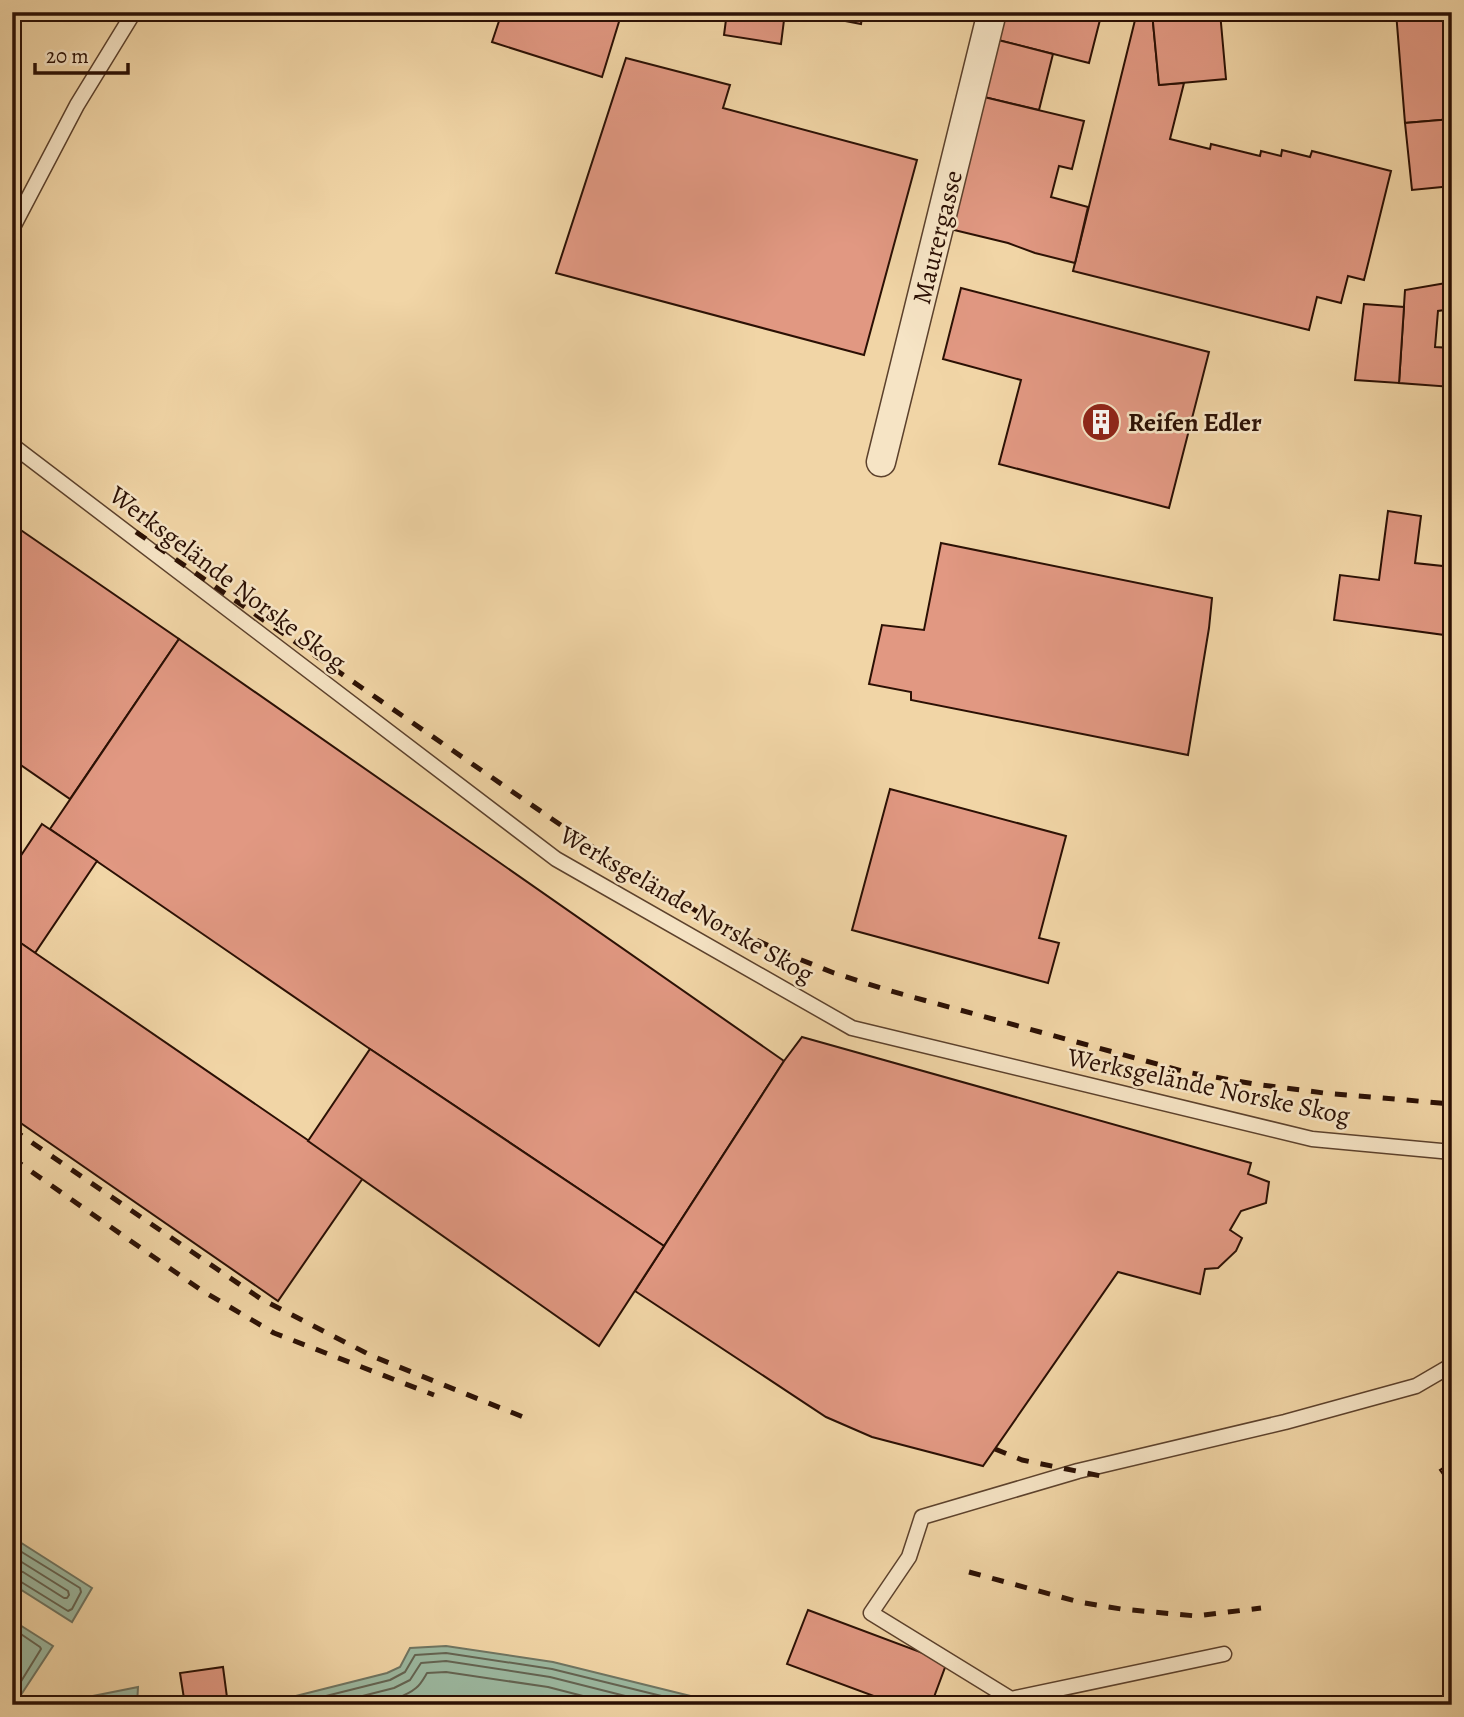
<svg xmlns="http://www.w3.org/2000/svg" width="1464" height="1717" font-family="Alegreya,serif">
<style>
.water{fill:#9cb9a1;stroke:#6f7562;stroke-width:2}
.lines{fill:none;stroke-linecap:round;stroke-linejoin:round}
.shore{stroke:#646452;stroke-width:2}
.building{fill:#e19882;stroke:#2b1004;stroke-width:2}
.service-casing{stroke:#5c412c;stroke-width:17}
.minor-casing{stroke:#5c412c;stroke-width:31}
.service{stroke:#f6e4c5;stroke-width:14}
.minor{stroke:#f6e4c5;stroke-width:28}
.rail{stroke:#2b1004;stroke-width:5;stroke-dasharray:12 12;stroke-linecap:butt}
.labels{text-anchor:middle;stroke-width:5;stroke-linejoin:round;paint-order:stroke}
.street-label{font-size:26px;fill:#2b1004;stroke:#f6e4c5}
.poi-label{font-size:26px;font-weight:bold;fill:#2b1004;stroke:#f6e4c5;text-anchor:start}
</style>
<rect width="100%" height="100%" fill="#f1d5a6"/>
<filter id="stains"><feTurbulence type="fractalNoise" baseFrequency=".00286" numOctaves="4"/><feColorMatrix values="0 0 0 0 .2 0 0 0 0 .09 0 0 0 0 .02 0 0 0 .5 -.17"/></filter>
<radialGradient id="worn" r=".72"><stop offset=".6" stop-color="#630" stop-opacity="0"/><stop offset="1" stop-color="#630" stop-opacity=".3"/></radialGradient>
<g class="water">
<path d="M 12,1537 L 92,1588 L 72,1622 L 12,1584 Z"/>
<path d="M 12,1620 L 53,1646 L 15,1704 L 12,1701 Z"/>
<path d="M 446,1646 L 553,1662 L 727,1705 L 255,1705 L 272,1702 L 387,1673 L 400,1667 L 410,1648 Z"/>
<path d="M 138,1687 L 137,1705 L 83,1705 L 93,1696 Z"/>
</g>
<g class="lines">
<g class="shore">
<path d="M 12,1546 L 80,1588 L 81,1592 L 72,1609 L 68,1611 L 18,1580 L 12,1579"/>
<path d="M 12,1556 L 68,1591 L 69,1595 L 67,1598 L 64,1598 L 23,1572 L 12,1570"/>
<path d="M 12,1628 L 40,1647 L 41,1649 L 12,1696"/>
<path d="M 290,1705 L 390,1680 L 405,1672 L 415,1655 L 446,1653 L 552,1669 L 698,1705"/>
<path d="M 327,1705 L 394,1688 L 410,1680 L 421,1663 L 446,1661 L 550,1677 L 661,1705"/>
<path d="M 370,1705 C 386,1701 404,1698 416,1688 C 421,1684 424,1678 427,1673 L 446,1672 L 548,1687 L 618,1705"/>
</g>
</g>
<g class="building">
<path d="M 502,12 L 622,12 L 602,77 L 492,42 Z"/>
<path d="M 727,12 L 785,12 L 781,44 L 724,35 Z"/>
<path d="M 799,12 L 863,12 L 861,24 Z"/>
<path d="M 1005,12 L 1102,12 L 1089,63 L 998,40 Z"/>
<path d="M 1137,12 L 1152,12 L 1159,85 L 1184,83 L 1170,139 L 1210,149 L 1211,144 L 1260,156 L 1261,151 L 1281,156 L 1282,150 L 1310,157 L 1312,151 L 1391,171 L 1364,280 L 1348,276 L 1341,303 L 1317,297 L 1309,330 L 1073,271 Z"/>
<path d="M 1152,12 L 1220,12 L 1226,79 L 1159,85 Z"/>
<path d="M 1396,12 L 1452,12 L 1452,119 L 1405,123 Z"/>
<path d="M 998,40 L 1053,54 L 1039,110 L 984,97 Z"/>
<path d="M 626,58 L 730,85 L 723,108 L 917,160 L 864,355 L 556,273 Z"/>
<path d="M 984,97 L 1084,121 L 1072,169 L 1059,166 L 1051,197 L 1088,207 L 1075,263 L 1035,253 L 1008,243 L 950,229 Z"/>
<path d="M 1452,119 L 1452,186 L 1412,190 L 1405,123 Z"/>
<path d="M 1452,282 L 1452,309 L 1438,311 L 1435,347 L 1452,348 L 1452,387 L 1399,383 L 1405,290 Z"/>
<path d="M 961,288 L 1209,352 L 1169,508 L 999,464 L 1021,380 L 943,359 Z"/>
<path d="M 1364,304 L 1404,307 L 1399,383 L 1355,380 Z"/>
<path d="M 1388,511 L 1421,516 L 1415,563 L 1452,567 L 1452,636 L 1334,620 L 1340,575 L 1379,580 Z"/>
<path d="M 12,524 L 179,639 L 70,799 L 12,759 Z"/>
<path d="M 941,543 L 1212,598 L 1209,628 L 1188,755 L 911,700 L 911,692 L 869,684 L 882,625 L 924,630 Z"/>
<path d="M 179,639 L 784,1061 L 664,1246 L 370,1049 L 50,829 Z"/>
<path d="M 890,789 L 1066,836 L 1039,938 L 1059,943 L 1048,983 L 852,930 Z"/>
<path d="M 42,824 L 97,861 L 35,953 L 12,937 L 12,869 Z"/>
<path d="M 12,937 L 363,1178 L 278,1301 L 12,1117 Z"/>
<path d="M 802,1037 L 1251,1163 L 1248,1174 L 1269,1182 L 1266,1203 L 1241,1211 L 1230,1230 L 1242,1238 L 1236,1251 L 1218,1268 L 1205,1269 L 1200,1294 L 1118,1272 L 983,1466 L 872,1437 L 826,1417 L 635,1291 L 784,1061 Z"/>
<path d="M 370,1049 L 664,1246 L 599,1346 L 308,1141 Z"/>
<path d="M 1452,1462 L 1452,1487 L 1440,1470 Z"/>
<path d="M 808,1610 L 947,1662 L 931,1705 L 898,1705 L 787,1664 Z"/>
<path d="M 223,1667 L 228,1705 L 185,1705 L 180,1673 Z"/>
</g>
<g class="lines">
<defs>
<g id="service">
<path d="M 12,229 L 77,105 L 134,12"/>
<path d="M 12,445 L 556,859 L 852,1028 L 1312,1139 L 1452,1152"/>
<path d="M 1224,1654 L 1011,1699 L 871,1613 L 909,1557 L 922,1517 L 1078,1471 L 1285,1422 L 1416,1386 L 1452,1365"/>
</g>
<path id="minor" d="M 881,462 L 992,12"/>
</defs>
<use href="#service" class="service-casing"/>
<use href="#minor" class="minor-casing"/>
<use href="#service" class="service"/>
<use href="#minor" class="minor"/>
<g class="rail">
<path d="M 136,532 L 610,859 L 708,918 L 789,955 L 834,973 L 887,990 L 1186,1072 L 1254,1084 L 1324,1093 L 1452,1104"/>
<path d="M 12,1129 L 261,1299 L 372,1356 L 533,1421"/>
<path d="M 12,1158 L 201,1290 L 274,1333 L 434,1395"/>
<path d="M 995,1449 L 1022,1460 L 1101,1476"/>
<path d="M 969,1572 L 1079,1602 L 1121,1609 L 1196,1616 L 1261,1608"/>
</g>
</g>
<defs>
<symbol id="building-disc" viewBox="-11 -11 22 22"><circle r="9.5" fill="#8f2418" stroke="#f6e4c5"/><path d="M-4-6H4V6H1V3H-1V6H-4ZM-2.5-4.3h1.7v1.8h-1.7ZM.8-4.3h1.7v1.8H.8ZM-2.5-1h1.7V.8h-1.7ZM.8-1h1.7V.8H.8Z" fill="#fff"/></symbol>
</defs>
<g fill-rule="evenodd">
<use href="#building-disc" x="1079" y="400" width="44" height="44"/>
</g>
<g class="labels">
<g class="street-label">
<text transform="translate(937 237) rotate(-76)" y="9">Maurergasse</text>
<text transform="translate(228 578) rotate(37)" y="9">Werksgelände Norske Skog</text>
<text transform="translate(687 904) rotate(30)" y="9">Werksgelände Norske Skog</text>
<text transform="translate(1209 1086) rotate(12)" y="9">Werksgelände Norske Skog</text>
</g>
<g class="poi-label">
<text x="1128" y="431">Reifen Edler</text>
</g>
</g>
<rect width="1464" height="1717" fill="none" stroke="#f1d5a6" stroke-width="42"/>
<rect x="14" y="14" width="1436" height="1689" fill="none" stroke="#2b1004" stroke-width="3.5"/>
<rect x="21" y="21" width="1422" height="1675" fill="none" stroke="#2b1004" stroke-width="2"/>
<path d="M35 63v10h93v-10" fill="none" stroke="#2b1004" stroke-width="3.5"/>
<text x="46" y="63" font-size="21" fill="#2b1004" stroke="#f6e4c5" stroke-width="5" paint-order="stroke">20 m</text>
<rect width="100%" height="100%" filter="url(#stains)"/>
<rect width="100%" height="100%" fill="url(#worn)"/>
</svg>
